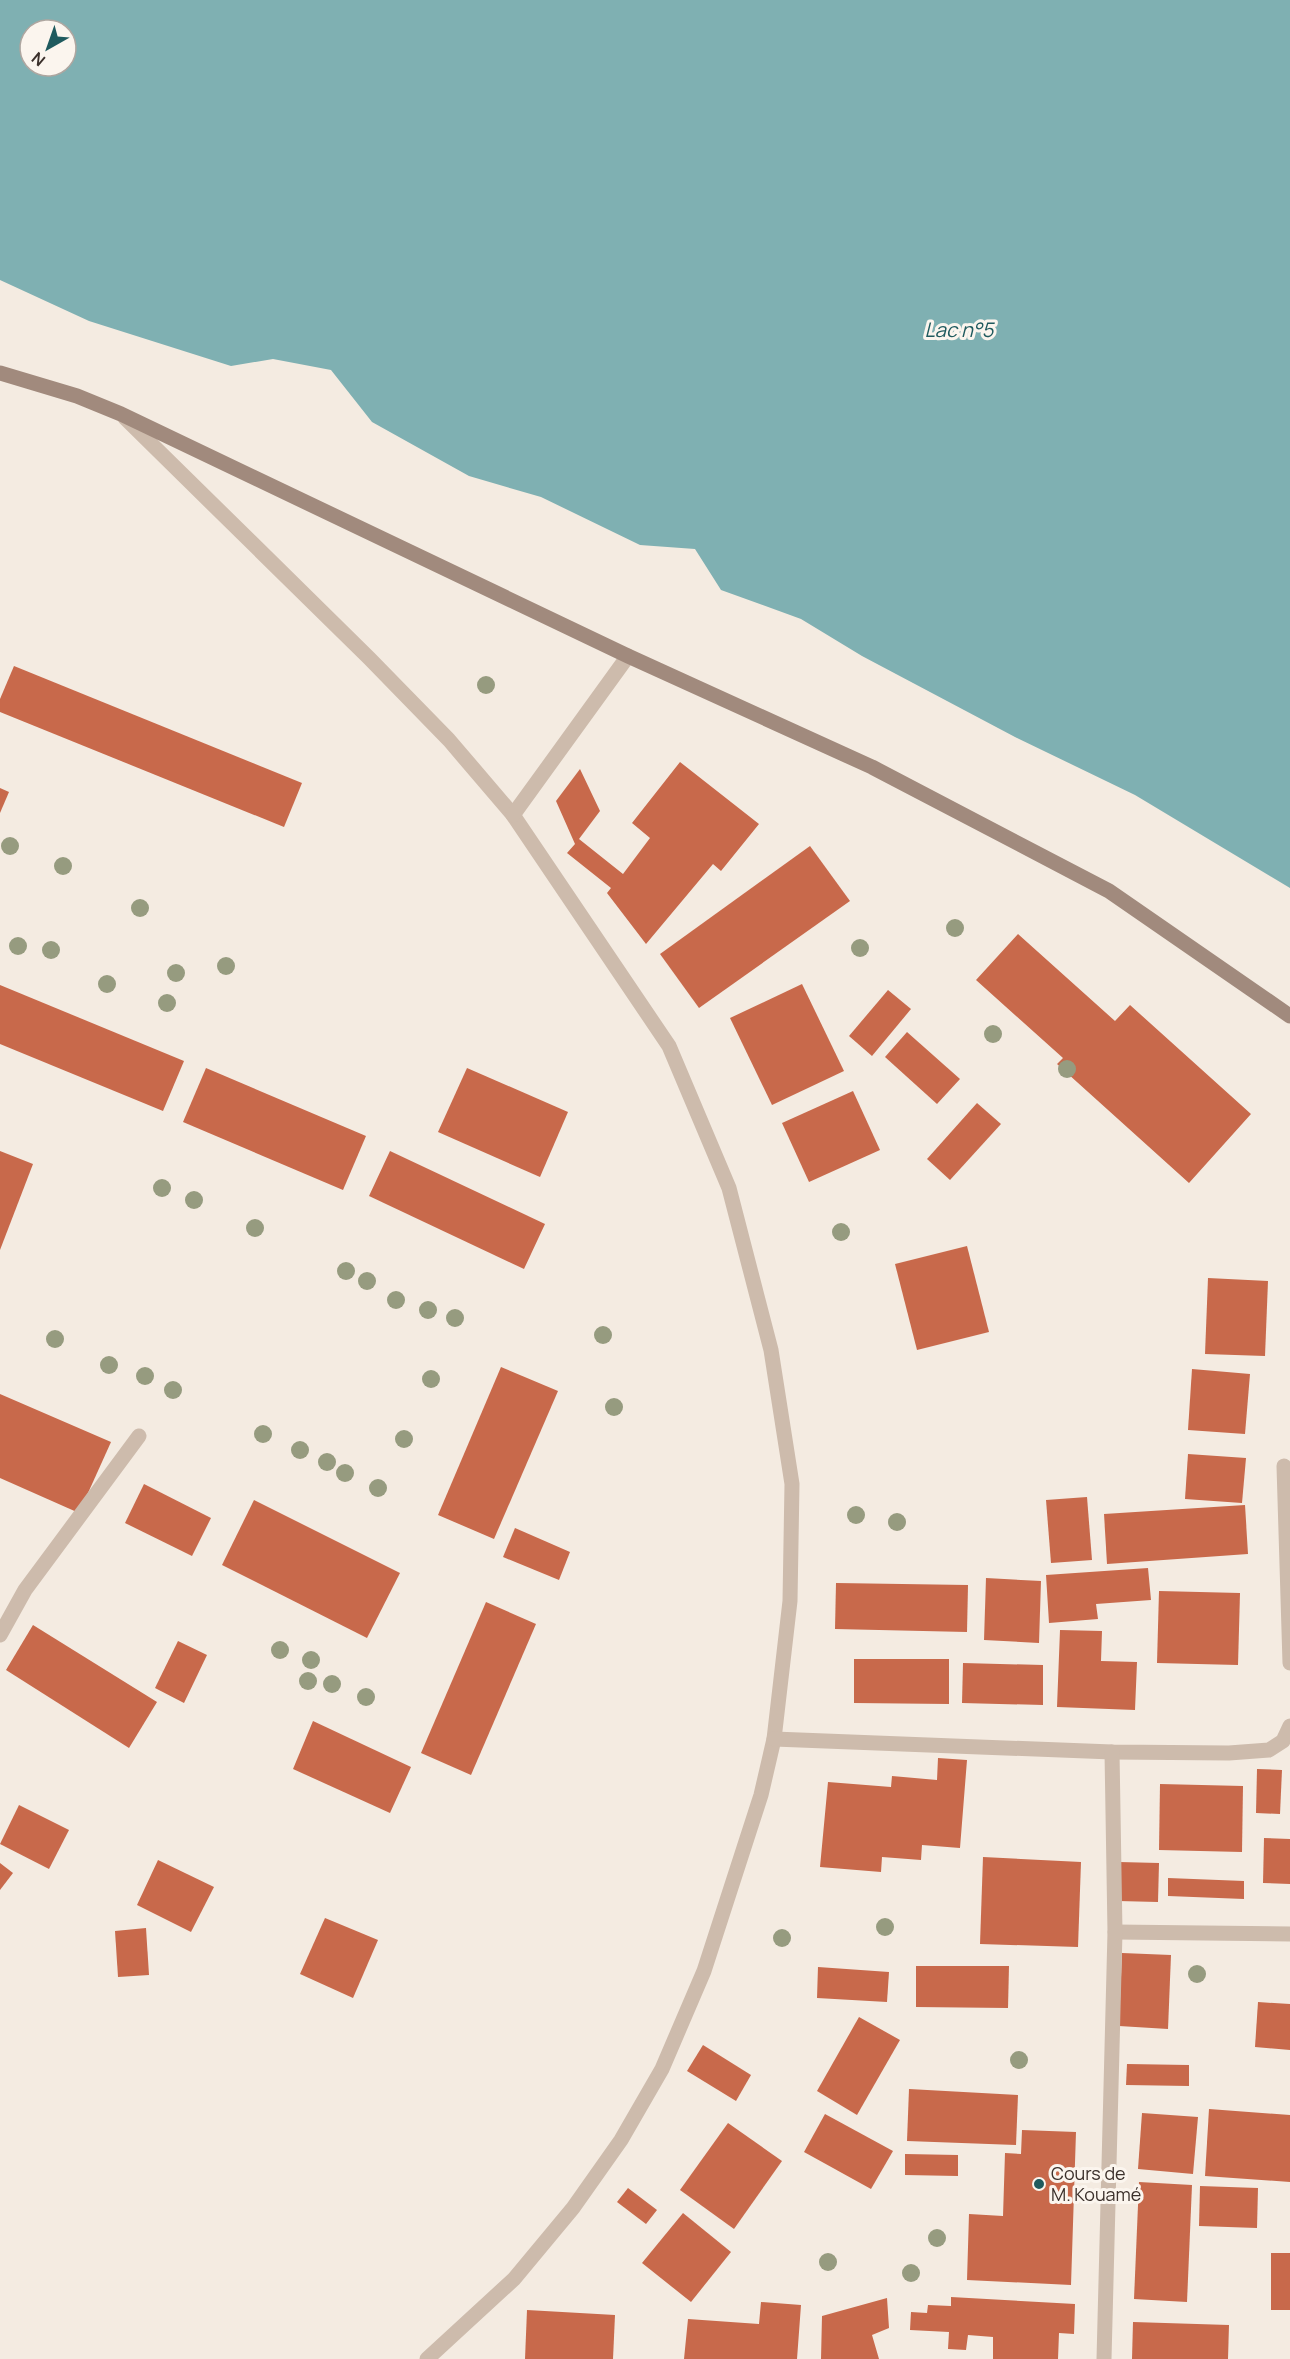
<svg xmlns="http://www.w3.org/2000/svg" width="1290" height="2359" font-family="Manrope,sans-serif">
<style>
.water{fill:#7fb0b2;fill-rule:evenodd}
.building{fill:#c8694b}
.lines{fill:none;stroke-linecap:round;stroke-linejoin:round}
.street{stroke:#cdbbac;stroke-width:15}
.secondary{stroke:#a18a7d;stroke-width:15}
.tree{fill:#969b7f}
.poi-dot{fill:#1f5a5e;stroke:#fbf5ee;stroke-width:2}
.labels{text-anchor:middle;stroke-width:6;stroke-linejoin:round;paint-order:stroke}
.poi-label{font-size:18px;fill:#3b302b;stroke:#fbf5ee;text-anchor:start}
.water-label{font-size:20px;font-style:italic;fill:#1f5a5e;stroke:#fbf5ee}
</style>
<rect width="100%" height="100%" fill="#f4ebe1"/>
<path class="water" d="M 0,0 L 1290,0 L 1290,888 L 1135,795 L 1015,737 L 862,656 L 801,619 L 721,590 L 695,549 L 640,545 L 541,497 L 469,476 L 372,422 L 331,370 L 273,359 L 231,366 L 89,321 L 0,280 ZM 30,30 L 66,30 L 66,66 L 30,66 Z"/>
<g class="building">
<path d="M 14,666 L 302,783 L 284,827 L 0,712 L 0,699 Z"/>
<path d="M 680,762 L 759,824 L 721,871 L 713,864 L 646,944 L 607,893 L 611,888 L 567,853 L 575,844 L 556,801 L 580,769 L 600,811 L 579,839 L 623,874 L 650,838 L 632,823 Z"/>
<path d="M 0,788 L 9,792 L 0,813 Z"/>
<path d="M 810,846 L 850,901 L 699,1008 L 660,954 Z"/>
<path d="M 1018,934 L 1115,1021 L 1130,1005 L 1251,1114 L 1189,1183 L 1057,1064 L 1063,1058 L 976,980 Z"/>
<path d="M 802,984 L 844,1071 L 772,1105 L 730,1018 Z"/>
<path d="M 0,985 L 184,1061 L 163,1111 L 0,1044 Z"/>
<path d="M 888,990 L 911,1009 L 872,1056 L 849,1036 Z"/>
<path d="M 907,1032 L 960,1079 L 937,1104 L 885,1057 Z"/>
<path d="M 206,1068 L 366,1136 L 343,1190 L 183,1122 Z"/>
<path d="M 467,1068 L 568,1112 L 540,1177 L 438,1132 Z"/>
<path d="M 853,1091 L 880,1150 L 809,1182 L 782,1123 Z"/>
<path d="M 977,1103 L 1001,1124 L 950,1180 L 927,1159 Z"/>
<path d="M 0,1151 L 33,1164 L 0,1250 Z"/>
<path d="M 390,1151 L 545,1224 L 524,1269 L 369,1196 Z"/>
<path d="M 967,1246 L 989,1332 L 917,1350 L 895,1264 Z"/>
<path d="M 1208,1278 L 1268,1281 L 1265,1356 L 1205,1354 Z"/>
<path d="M 501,1367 L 558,1391 L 494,1539 L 438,1515 Z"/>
<path d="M 1192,1369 L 1250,1374 L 1245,1434 L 1188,1430 Z"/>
<path d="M 0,1394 L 111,1442 L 79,1513 L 0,1478 Z"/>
<path d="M 1188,1454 L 1246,1458 L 1242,1503 L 1185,1499 Z"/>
<path d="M 144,1484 L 211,1518 L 192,1556 L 125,1523 Z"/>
<path d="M 1087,1497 L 1092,1560 L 1051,1563 L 1046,1500 Z"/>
<path d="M 254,1500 L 400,1573 L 367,1638 L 222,1565 Z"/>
<path d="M 1245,1505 L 1248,1554 L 1107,1564 L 1104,1514 Z"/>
<path d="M 515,1528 L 570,1552 L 559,1580 L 503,1557 Z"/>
<path d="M 1148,1568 L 1151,1600 L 1096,1604 L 1098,1619 L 1049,1623 L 1046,1575 Z"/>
<path d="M 986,1578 L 1041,1581 L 1039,1643 L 984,1640 Z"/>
<path d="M 836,1583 L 968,1585 L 967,1632 L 835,1629 Z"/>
<path d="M 1159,1591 L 1240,1593 L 1238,1665 L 1157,1663 Z"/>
<path d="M 486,1602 L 536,1624 L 471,1775 L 421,1753 Z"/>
<path d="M 33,1625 L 157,1702 L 129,1748 L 6,1670 Z"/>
<path d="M 1060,1630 L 1102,1631 L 1101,1661 L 1137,1662 L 1135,1710 L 1057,1707 Z"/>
<path d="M 178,1641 L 207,1655 L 184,1703 L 155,1688 Z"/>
<path d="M 854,1659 L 949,1659 L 949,1704 L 854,1703 Z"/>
<path d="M 963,1663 L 1043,1665 L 1043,1705 L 962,1703 Z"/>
<path d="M 313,1721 L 411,1767 L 390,1813 L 293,1769 Z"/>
<path d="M 938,1758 L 967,1760 L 960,1848 L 922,1845 L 921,1860 L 882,1857 L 881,1872 L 820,1867 L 828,1782 L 891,1787 L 892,1776 L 937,1780 Z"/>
<path d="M 1257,1769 L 1282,1770 L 1280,1814 L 1256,1813 Z"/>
<path d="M 1160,1784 L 1243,1786 L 1242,1852 L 1159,1850 Z"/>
<path d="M 19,1805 L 69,1830 L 49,1869 L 0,1844 Z"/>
<path d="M 1264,1838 L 1290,1839 L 1290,1884 L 1263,1883 Z"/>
<path d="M 983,1857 L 1081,1862 L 1078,1947 L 980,1944 Z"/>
<path d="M 158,1860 L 214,1887 L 191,1932 L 137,1905 Z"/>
<path d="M 1119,1862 L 1159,1863 L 1158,1902 L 1118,1901 Z"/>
<path d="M 0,1863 L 13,1873 L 0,1890 Z"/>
<path d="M 1168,1878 L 1244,1881 L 1244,1899 L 1168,1896 Z"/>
<path d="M 325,1918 L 378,1940 L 353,1998 L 300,1974 Z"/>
<path d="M 146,1928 L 149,1975 L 118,1977 L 115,1931 Z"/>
<path d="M 1122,1953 L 1171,1955 L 1168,2029 L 1119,2026 Z"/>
<path d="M 916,1966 L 1009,1966 L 1008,2008 L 916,2007 Z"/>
<path d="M 818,1967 L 889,1972 L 887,2002 L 817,1998 Z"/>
<path d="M 1258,2002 L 1290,2004 L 1290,2050 L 1255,2047 Z"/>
<path d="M 859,2017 L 900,2040 L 857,2115 L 817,2091 Z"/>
<path d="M 703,2045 L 751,2075 L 736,2101 L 687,2071 Z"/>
<path d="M 1127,2064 L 1189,2065 L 1189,2086 L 1126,2085 Z"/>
<path d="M 909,2089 L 1018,2095 L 1016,2145 L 907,2141 Z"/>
<path d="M 1209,2109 L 1290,2115 L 1290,2182 L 1205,2176 Z"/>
<path d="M 1142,2113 L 1198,2117 L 1193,2174 L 1138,2169 Z"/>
<path d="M 825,2114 L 893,2151 L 871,2189 L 804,2152 Z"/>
<path d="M 728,2123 L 782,2161 L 734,2229 L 680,2190 Z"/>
<path d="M 1022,2130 L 1076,2132 L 1071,2285 L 967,2280 L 969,2214 L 1003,2216 L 1005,2153 L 1021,2154 Z"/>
<path d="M 905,2154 L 958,2155 L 958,2176 L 905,2175 Z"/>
<path d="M 1139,2182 L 1192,2185 L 1187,2302 L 1134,2299 Z"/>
<path d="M 1200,2186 L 1258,2188 L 1257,2228 L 1199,2226 Z"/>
<path d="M 628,2188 L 657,2210 L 646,2224 L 617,2202 Z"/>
<path d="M 683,2213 L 731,2252 L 691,2302 L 642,2263 Z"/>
<rect x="1271" y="2253" width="19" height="57"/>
<path d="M 951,2297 L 1075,2304 L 1074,2334 L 1059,2333 L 1058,2359 L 993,2359 L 993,2337 L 968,2335 L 966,2350 L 948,2349 L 949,2332 L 910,2330 L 911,2312 L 927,2313 L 928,2305 L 951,2306 Z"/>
<path d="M 887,2298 L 889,2328 L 872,2335 L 879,2359 L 821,2359 L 822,2316 Z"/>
<path d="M 761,2302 L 801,2305 L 797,2359 L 684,2359 L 688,2319 L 759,2324 Z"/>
<path d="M 527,2310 L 615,2315 L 613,2359 L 525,2359 Z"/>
<path d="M 1133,2322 L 1229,2325 L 1228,2359 L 1132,2359 Z"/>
</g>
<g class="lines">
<g class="street">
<path d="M 125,418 L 369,658 L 449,740 L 513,815 L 669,1046 L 729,1188 L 771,1350 L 792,1484 L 790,1601 L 774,1739 L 761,1795 L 704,1971 L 662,2069 L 621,2140 L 573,2208 L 514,2279 L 427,2359"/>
<path d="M 513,815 L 628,656"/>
<path d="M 1284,1466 L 1290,1663"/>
<path d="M 0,1635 L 25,1590 L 139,1436"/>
<path d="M 774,1739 L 1112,1752 L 1229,1753 L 1269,1750 L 1283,1741 L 1290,1726"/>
<path d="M 1115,1932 L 1290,1934"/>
<path d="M 1104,2359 L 1115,1932 L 1112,1752"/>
</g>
<path class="secondary" d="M 0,373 L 77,396 L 121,414 L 628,656 L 872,767 L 1109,891 L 1290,1016"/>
</g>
<g class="tree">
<circle cx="486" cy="685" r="9"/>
<circle cx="10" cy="846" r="9"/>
<circle cx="63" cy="866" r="9"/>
<circle cx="140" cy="908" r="9"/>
<circle cx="955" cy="928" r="9"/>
<circle cx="18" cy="946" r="9"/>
<circle cx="860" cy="948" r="9"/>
<circle cx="51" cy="950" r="9"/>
<circle cx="226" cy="966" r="9"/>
<circle cx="176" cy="973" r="9"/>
<circle cx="107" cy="984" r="9"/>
<circle cx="167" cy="1003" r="9"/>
<circle cx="993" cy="1034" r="9"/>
<circle cx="1067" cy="1069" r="9"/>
<circle cx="162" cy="1188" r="9"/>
<circle cx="194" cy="1200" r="9"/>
<circle cx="255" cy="1228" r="9"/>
<circle cx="841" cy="1232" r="9"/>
<circle cx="346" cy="1271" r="9"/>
<circle cx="367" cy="1281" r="9"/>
<circle cx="396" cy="1300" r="9"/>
<circle cx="428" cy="1310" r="9"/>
<circle cx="455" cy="1318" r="9"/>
<circle cx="603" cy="1335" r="9"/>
<circle cx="55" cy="1339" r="9"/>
<circle cx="109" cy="1365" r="9"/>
<circle cx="145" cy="1376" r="9"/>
<circle cx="431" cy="1379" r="9"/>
<circle cx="173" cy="1390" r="9"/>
<circle cx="614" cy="1407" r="9"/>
<circle cx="263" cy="1434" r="9"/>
<circle cx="404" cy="1439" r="9"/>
<circle cx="300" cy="1450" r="9"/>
<circle cx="327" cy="1462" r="9"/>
<circle cx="345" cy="1473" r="9"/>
<circle cx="378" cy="1488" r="9"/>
<circle cx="856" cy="1515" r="9"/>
<circle cx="897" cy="1522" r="9"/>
<circle cx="280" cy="1650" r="9"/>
<circle cx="311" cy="1660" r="9"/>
<circle cx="308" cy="1681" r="9"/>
<circle cx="332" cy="1684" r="9"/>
<circle cx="366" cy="1697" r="9"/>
<circle cx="885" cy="1927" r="9"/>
<circle cx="782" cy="1938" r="9"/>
<circle cx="1197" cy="1974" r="9"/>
<circle cx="1019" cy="2060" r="9"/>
<circle cx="937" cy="2238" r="9"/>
<circle cx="828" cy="2262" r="9"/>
<circle cx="911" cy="2273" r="9"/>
</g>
<circle class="poi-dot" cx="1039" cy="2184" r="6"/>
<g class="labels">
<g class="poi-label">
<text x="1051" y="2180">Cours de<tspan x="1051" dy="21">M. Kouamé</tspan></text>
</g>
<g class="water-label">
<text x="959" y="337">Lac n°5</text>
</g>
</g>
<g transform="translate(48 48) rotate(220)"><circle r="28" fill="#fbf5ee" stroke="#aea6a0" stroke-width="1.5"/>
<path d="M0-4.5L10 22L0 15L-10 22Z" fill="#1f5a5e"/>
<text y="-9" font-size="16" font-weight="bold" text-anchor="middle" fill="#3b302b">N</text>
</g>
</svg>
